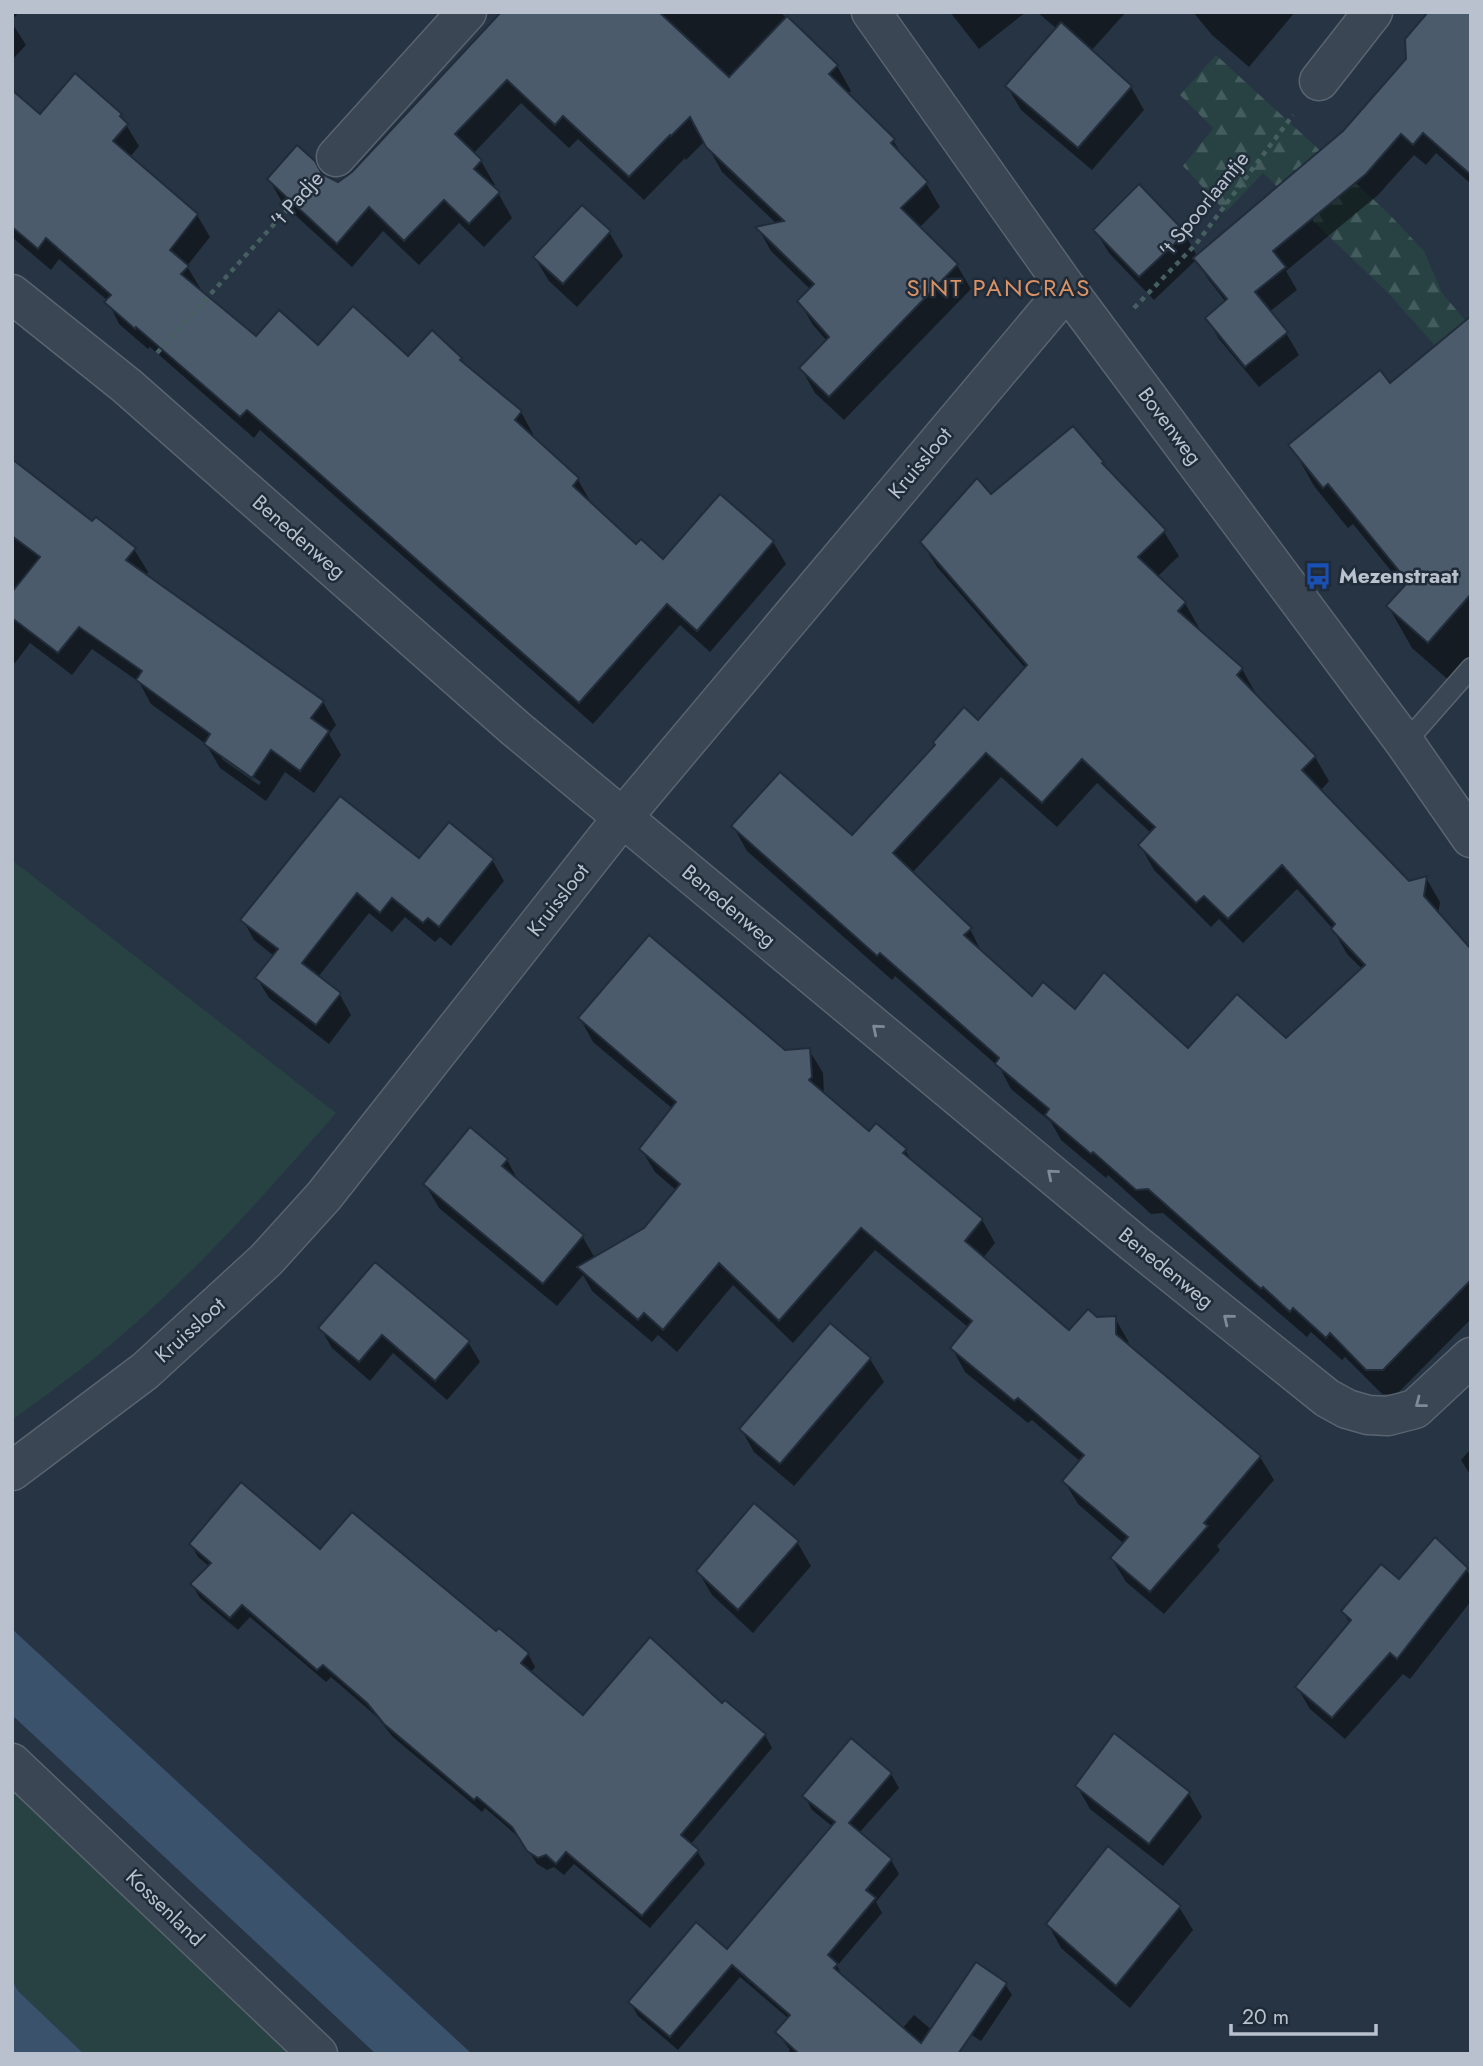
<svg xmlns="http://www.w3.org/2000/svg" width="1483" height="2066" font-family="Jost,sans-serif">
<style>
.grass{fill:#284244}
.forest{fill:url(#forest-firs)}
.water{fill:#3b526c}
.shadow{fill:#0007;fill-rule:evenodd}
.building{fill:#4c5b6c;stroke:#212d3a;stroke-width:2;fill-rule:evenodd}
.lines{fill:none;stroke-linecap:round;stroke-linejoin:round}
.service-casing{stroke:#596470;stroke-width:22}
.minor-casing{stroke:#596470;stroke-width:41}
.tertiary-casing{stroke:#596470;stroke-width:41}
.path{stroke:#465f61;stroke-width:4.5;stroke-dasharray:5 5;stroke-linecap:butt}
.service{stroke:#3a4653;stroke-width:19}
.minor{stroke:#3a4653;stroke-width:38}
.tertiary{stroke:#3a4653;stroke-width:38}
.oneway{stroke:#7f8a96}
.labels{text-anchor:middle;stroke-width:5;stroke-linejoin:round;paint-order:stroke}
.street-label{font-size:21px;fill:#b8c1cd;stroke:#1f2b38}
.poi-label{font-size:21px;font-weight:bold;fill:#b8c1cd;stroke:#1f2b38;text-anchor:start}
.quarter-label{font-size:24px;letter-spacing:2px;fill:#da9265;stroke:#1f2b38}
</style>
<defs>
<pattern id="forest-firs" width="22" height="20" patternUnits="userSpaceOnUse" patternTransform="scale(1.75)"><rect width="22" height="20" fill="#284244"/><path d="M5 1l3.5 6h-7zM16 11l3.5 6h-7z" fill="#455c5e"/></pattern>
</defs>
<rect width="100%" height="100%" fill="#263443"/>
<g class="grass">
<path d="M 12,860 L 336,1113 C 269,1190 200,1268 122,1335 C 87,1366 49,1393 12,1420 Z"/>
<path d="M 12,1785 L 298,2054 L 84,2054 L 18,1991 L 12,1980 Z"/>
</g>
<path class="forest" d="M 1216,55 L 1388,213 L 1424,251 L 1442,293 L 1471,327 L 1471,386 L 1389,294 L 1263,173 L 1226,212 L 1183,166 L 1213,128 L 1180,95 Z"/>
<g class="water">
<path d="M 12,1629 L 472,2054 L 376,2054 L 12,1715 Z"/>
<path d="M 12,1980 L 18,1991 L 84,2054 L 12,2054 Z"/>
</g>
<g class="shadow">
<path d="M 12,12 L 19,12 L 12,20 Z"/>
<path d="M 503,12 L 780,12 L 837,66 L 851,91 L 847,94 L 893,140 L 906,162 L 926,183 L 940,207 L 919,228 L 957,265 L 971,289 L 844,420 L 815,393 L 801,368 L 827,341 L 813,325 L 799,301 L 811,290 L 771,251 L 758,228 L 777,224 L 722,172 L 705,141 L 686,160 L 685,158 L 644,200 L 578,139 L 569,148 L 521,103 L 473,154 L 481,161 L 495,185 L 492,188 L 498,193 L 512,218 L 484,247 L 459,223 L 419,265 L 383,231 L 352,267 L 283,204 L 269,179 L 321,175 L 338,184 L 353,173 Z"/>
<path d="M 950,12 L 1026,12 L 979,49 Z"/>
<path d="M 1037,12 L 1126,12 L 1091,51 L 1131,87 L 1144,110 L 1092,170 L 1021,110 L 1007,86 L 1057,29 Z"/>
<path d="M 1193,12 L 1295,12 L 1249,67 L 1212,35 Z"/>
<path d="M 1471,12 L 1471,184 L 1436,153 L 1426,165 L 1414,155 L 1378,195 L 1286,271 L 1297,290 L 1269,312 L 1286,333 L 1299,355 L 1259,387 L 1219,339 L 1207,318 L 1226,302 L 1208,279 L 1196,260 L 1154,300 L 1109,253 L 1095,230 L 1139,187 L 1185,234 L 1197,256 L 1344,132 Z"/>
<path d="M 12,23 L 26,45 L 12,60 Z"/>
<path d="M 12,93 L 41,117 L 120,115 L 139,146 L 130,157 L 197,215 L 210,237 L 187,266 L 200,288 L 198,290 L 256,338 L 408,359 L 432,333 L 461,359 L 466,367 L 521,412 L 533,434 L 531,437 L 578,480 L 590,501 L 589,503 L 636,547 L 663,561 L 720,497 L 773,542 L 786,564 L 710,652 L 680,625 L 593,724 L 260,430 L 254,438 L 150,347 L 148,349 L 119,324 L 108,301 L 59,259 L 51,270 L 12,237 Z"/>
<path d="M 609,232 L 623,256 L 577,307 L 549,281 L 535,258 Z"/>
<path d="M 1471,318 L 1471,662 L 1452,683 L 1412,648 L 1388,606 L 1405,588 L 1353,524 L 1348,528 L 1314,486 L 1291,445 L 1390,385 Z"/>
<path d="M 1073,429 L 1108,472 L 1164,532 L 1179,556 L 1157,577 L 1185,603 L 1199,628 L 1197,630 L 1242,669 L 1256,694 L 1255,696 L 1315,757 L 1329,781 L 1320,791 L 1409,883 L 1426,878 L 1440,902 L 1438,915 L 1471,952 L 1471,1319 L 1397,1394 L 1382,1394 L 1345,1357 L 1342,1360 L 1311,1332 L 1307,1337 L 1163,1213 L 1151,1214 L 1108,1175 L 1106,1178 L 1061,1140 L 1051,1122 L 1011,1089 L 1000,1068 L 895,976 L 892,980 L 747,851 L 733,826 L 853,837 L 978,723 L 1026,669 L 937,567 L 922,543 L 991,497 ZM 1001,777 L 1057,827 L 1097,783 L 1151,833 L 1140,845 L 1154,870 L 1211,927 L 1219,919 L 1243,943 L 1297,889 L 1332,928 L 1347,954 L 1363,970 L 1286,1041 L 1188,1051 L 1076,1011 L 1032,998 L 983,955 L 970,929 L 912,873 Z"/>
<path d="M 12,461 L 92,524 L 134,549 L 148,572 L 145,576 L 323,702 L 336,725 L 329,734 L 341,755 L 314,793 L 285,772 L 266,801 L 220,768 L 206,744 L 151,704 L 139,682 L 92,649 L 72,675 L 30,643 L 15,663 L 12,661 ZM 219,753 L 261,782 L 259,785 L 223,760 Z"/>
<path d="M 492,860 L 504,881 L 451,946 L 440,937 L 435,942 L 405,917 L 392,932 L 369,913 L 318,977 L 340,995 L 351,1015 L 329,1044 L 269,998 L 257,978 L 274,956 L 254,940 L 243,920 L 419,861 Z"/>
<path d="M 580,1018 L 784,1052 L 809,1050 L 823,1073 L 824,1095 L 869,1134 L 905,1150 L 913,1163 L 982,1220 L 995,1243 L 983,1258 L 1070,1333 L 1097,1319 L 1115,1318 L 1128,1341 L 1129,1346 L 1260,1457 L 1274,1480 L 1217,1546 L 1220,1550 L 1164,1614 L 1126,1582 L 1112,1559 L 1124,1544 L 1078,1504 L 1064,1481 L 1081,1462 L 1032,1420 L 1028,1423 L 965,1372 L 952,1348 L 969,1328 L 875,1250 L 793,1343 L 733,1285 L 677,1352 L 658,1335 L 652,1342 L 592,1291 L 583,1275 L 557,1306 L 439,1208 L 425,1184 L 507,1160 L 520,1184 L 582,1236 L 595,1258 L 645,1229 L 677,1191 L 655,1172 L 641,1149 L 673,1109 L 593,1042 Z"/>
<path d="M 321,1329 L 468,1342 L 480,1362 L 447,1400 L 393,1353 L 370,1381 L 332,1348 Z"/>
<path d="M 870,1359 L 884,1382 L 794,1486 L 754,1452 L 741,1429 Z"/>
<path d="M 1471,1449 L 1471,1476 L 1461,1460 Z"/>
<path d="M 797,1542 L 811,1566 L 753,1633 L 712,1595 L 698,1571 Z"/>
<path d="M 191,1544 L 321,1551 L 496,1634 L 528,1654 L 535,1667 L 530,1673 L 583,1718 L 723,1706 L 765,1735 L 772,1748 L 690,1845 L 697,1851 L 705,1864 L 650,1928 L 574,1864 L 564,1875 L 554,1867 L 547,1870 L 537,1864 L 522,1840 L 485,1808 L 482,1812 L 393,1737 L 376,1716 L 331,1677 L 326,1682 L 250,1617 L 238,1630 L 200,1598 L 192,1585 L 209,1566 L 198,1557 Z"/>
<path d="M 1466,1569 L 1471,1577 L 1471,1601 L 1410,1679 L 1403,1674 L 1345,1739 L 1310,1709 L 1297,1687 L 1350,1624 L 1343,1611 L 1400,1581 Z"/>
<path d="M 891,1774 L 899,1788 L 859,1833 L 891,1860 L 899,1874 L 876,1902 L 882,1913 L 837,1966 L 845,1980 L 902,2029 L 914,2015 L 950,2045 L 955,2054 L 788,2054 L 790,2050 L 777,2032 L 789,2019 L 740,1977 L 678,2050 L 638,2016 L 630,2002 L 728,1952 L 833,1827 L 812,1810 L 805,1797 Z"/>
<path d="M 1077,1786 L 1189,1794 L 1202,1817 L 1163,1866 L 1090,1809 Z"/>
<path d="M 1179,1907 L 1193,1930 L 1130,2008 L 1061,1948 L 1048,1924 Z"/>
<path d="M 1005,1984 L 1012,1995 L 981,2041 L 952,2022 Z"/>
</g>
<g class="building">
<path d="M 501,12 L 659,12 L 729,77 L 787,16 L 838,65 L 829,74 L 895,139 L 891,143 L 928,182 L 901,208 L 958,264 L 829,397 L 799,368 L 829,337 L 797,301 L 814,284 L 755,227 L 784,221 L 706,147 L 690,117 L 671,136 L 670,135 L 629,177 L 563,116 L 555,125 L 507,80 L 455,134 L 482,160 L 474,169 L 500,192 L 469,224 L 444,200 L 404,241 L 369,207 L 337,244 L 267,179 L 297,145 L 315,161 L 322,174 L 338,182 L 352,172 Z"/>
<path d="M 1428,12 L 1471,12 L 1471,175 L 1423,133 L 1413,145 L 1401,134 L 1366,174 L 1273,251 L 1286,267 L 1255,292 L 1288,332 L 1245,367 L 1205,318 L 1227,299 L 1193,258 L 1343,131 L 1406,59 L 1405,39 Z"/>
<path d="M 1061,22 L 1132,86 L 1078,148 L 1005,86 Z"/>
<path d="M 75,73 L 122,114 L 120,116 L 128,124 L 113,141 L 198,214 L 170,250 L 189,266 L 181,274 L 256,336 L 279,310 L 318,345 L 353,306 L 408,356 L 432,330 L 462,358 L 460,360 L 522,411 L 515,420 L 579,478 L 573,486 L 636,544 L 641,539 L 663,559 L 720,494 L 774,541 L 697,631 L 667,604 L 579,703 L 247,410 L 240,417 L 136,327 L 135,329 L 104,302 L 111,295 L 46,238 L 38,249 L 12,227 L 12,90 L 40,114 Z"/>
<path d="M 1139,184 L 1186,233 L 1139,277 L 1093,230 Z"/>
<path d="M 582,205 L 611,231 L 563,284 L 533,257 Z"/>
<path d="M 1471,316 L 1471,594 L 1428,643 L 1386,606 L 1408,582 L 1328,484 L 1323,488 L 1288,445 L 1380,370 L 1390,383 Z"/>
<path d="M 1073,426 L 1104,462 L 1102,463 L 1166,530 L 1138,557 L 1186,602 L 1178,611 L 1243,668 L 1237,675 L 1316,756 L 1302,770 L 1409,881 L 1427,876 L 1424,896 L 1471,949 L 1471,1280 L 1383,1370 L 1366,1370 L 1330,1333 L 1326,1338 L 1293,1308 L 1290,1312 L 1263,1287 L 1261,1289 L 1148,1189 L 1136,1190 L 1093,1152 L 1091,1154 L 1045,1115 L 1049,1109 L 995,1064 L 999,1058 L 880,953 L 877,956 L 731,826 L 780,772 L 852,835 L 935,745 L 933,742 L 964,707 L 978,720 L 1027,665 L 920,542 L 977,478 L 991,494 ZM 986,753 L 1042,803 L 1082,759 L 1155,827 L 1138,845 L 1196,903 L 1204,896 L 1228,919 L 1282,865 L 1335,924 L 1331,929 L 1365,965 L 1286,1038 L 1237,994 L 1188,1048 L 1104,972 L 1075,1009 L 1043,982 L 1032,996 L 964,935 L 972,928 L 893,853 Z"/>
<path d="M 12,459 L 92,521 L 96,517 L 136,548 L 126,560 L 324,701 L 311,718 L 329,731 L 300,771 L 271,750 L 252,778 L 204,744 L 210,734 L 136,680 L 142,671 L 79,627 L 58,653 L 12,618 L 12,592 L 40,557 L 12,536 Z"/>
<path d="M 340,796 L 419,858 L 449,822 L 494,859 L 439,927 L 428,918 L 423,923 L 392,898 L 380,913 L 357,893 L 302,963 L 341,993 L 316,1025 L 255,978 L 278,949 L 240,920 Z"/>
<path d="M 649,935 L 785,1050 L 810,1048 L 812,1077 L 809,1080 L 869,1131 L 876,1123 L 907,1149 L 903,1153 L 983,1219 L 965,1241 L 1069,1330 L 1088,1309 L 1097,1317 L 1116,1316 L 1116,1334 L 1261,1456 L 1204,1523 L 1208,1526 L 1150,1592 L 1110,1558 L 1128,1537 L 1062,1481 L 1084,1455 L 1018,1398 L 1014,1401 L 950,1348 L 972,1321 L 861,1228 L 779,1321 L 719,1263 L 663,1330 L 644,1313 L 638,1320 L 577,1267 L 644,1228 L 680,1184 L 639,1149 L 676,1102 L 578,1018 Z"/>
<path d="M 470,1127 L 508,1159 L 502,1166 L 584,1235 L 543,1284 L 423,1184 Z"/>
<path d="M 375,1262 L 470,1341 L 435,1381 L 382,1335 L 359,1362 L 318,1328 Z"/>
<path d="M 830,1323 L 871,1358 L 780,1464 L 739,1429 Z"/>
<path d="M 241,1482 L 320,1549 L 352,1512 L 496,1631 L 499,1628 L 529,1653 L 521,1663 L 583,1715 L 650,1637 L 722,1703 L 725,1700 L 766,1734 L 681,1835 L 699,1850 L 642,1916 L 566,1852 L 556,1864 L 546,1855 L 538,1858 L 527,1851 L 512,1827 L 477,1797 L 474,1800 L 384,1724 L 367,1703 L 323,1665 L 317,1670 L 242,1605 L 230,1618 L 190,1584 L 211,1563 L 189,1544 Z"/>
<path d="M 754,1503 L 799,1541 L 738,1610 L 696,1571 Z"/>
<path d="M 1435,1537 L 1468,1568 L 1397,1659 L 1390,1653 L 1332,1718 L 1295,1687 L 1351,1620 L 1341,1611 L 1381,1564 L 1399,1579 Z"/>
<path d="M 1114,1733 L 1190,1792 L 1149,1844 L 1075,1786 Z"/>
<path d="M 851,1738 L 892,1773 L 849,1823 L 892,1859 L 866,1890 L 876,1898 L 828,1955 L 838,1964 L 834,1968 L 921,2043 L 976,1962 L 1007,1983 L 958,2054 L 799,2054 L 775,2032 L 790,2015 L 732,1965 L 670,2037 L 628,2002 L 696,1922 L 727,1949 L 835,1822 L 802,1796 Z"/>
<path d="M 1108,1846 L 1181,1906 L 1116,1986 L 1046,1924 Z"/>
</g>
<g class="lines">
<defs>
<path id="service" d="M 1405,743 L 1471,668"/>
<g id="minor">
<path d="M 1319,81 L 1373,12"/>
<path d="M 336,157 L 467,12"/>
<path d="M 12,294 L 127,386 L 515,728 L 1134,1243 L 1327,1398 L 1347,1409 L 1368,1415 L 1388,1416 L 1415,1409 L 1471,1357"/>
<path d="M 12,1763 L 318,2054"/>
</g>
<g id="tertiary">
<path d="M 871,12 L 1067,289 L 1405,743 L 1471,838"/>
<path d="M 12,1471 L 145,1371 L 266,1260 L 324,1196 L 623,817 L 1067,289"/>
</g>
</defs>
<use href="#service" class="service-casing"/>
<use href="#minor" class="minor-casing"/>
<use href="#tertiary" class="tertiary-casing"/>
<g class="path">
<path d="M 1134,308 L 1196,244 L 1293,115"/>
<path d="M 157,353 L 307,188"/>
</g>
<use href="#service" class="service"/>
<use href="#minor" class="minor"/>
<use href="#tertiary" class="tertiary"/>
</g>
<defs><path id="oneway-chevron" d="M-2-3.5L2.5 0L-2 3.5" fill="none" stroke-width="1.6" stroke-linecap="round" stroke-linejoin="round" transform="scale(1.75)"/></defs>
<g class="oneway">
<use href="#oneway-chevron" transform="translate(877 1029) rotate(-140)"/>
<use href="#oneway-chevron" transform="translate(1052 1174) rotate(-140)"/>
<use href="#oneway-chevron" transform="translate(1228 1319) rotate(-141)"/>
<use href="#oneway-chevron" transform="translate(1420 1403) rotate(142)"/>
</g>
<defs>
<symbol id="bus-bare" viewBox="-9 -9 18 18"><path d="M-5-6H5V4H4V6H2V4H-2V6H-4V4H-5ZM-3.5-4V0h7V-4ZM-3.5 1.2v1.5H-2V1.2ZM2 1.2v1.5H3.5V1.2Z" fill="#1a4fb4" stroke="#1f2b38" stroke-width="2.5" paint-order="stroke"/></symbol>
</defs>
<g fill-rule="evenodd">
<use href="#bus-bare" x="1299" y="557" width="38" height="38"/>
</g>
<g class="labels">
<g class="street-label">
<text transform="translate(297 199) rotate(-48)" y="7">'t Padje</text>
<text transform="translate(1204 204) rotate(-51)" y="7">'t Spoorlaantje</text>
<text transform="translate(1170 426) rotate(53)" y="7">Bovenweg</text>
<text transform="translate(920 463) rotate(-50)" y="7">Kruissloot</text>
<text transform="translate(299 537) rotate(41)" y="7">Benedenweg</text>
<text transform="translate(558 900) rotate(-52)" y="7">Kruissloot</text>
<text transform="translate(729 906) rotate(40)" y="7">Benedenweg</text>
<text transform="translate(1166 1268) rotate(39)" y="7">Benedenweg</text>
<text transform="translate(190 1330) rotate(-42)" y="7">Kruissloot</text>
<text transform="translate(165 1908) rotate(44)" y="7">Kossenland</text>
</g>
<g class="poi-label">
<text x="1339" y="583">Mezenstraat</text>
</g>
<g class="quarter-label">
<text x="999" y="296">SINT PANCRAS</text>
</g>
</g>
<rect width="1483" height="2066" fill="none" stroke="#b8c1cd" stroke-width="28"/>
<path d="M1231 2024v10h145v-10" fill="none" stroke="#b8c1cd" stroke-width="3.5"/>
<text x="1242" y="2024" font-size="21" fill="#b8c1cd" stroke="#1f2b38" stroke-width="5" paint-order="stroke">20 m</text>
</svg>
